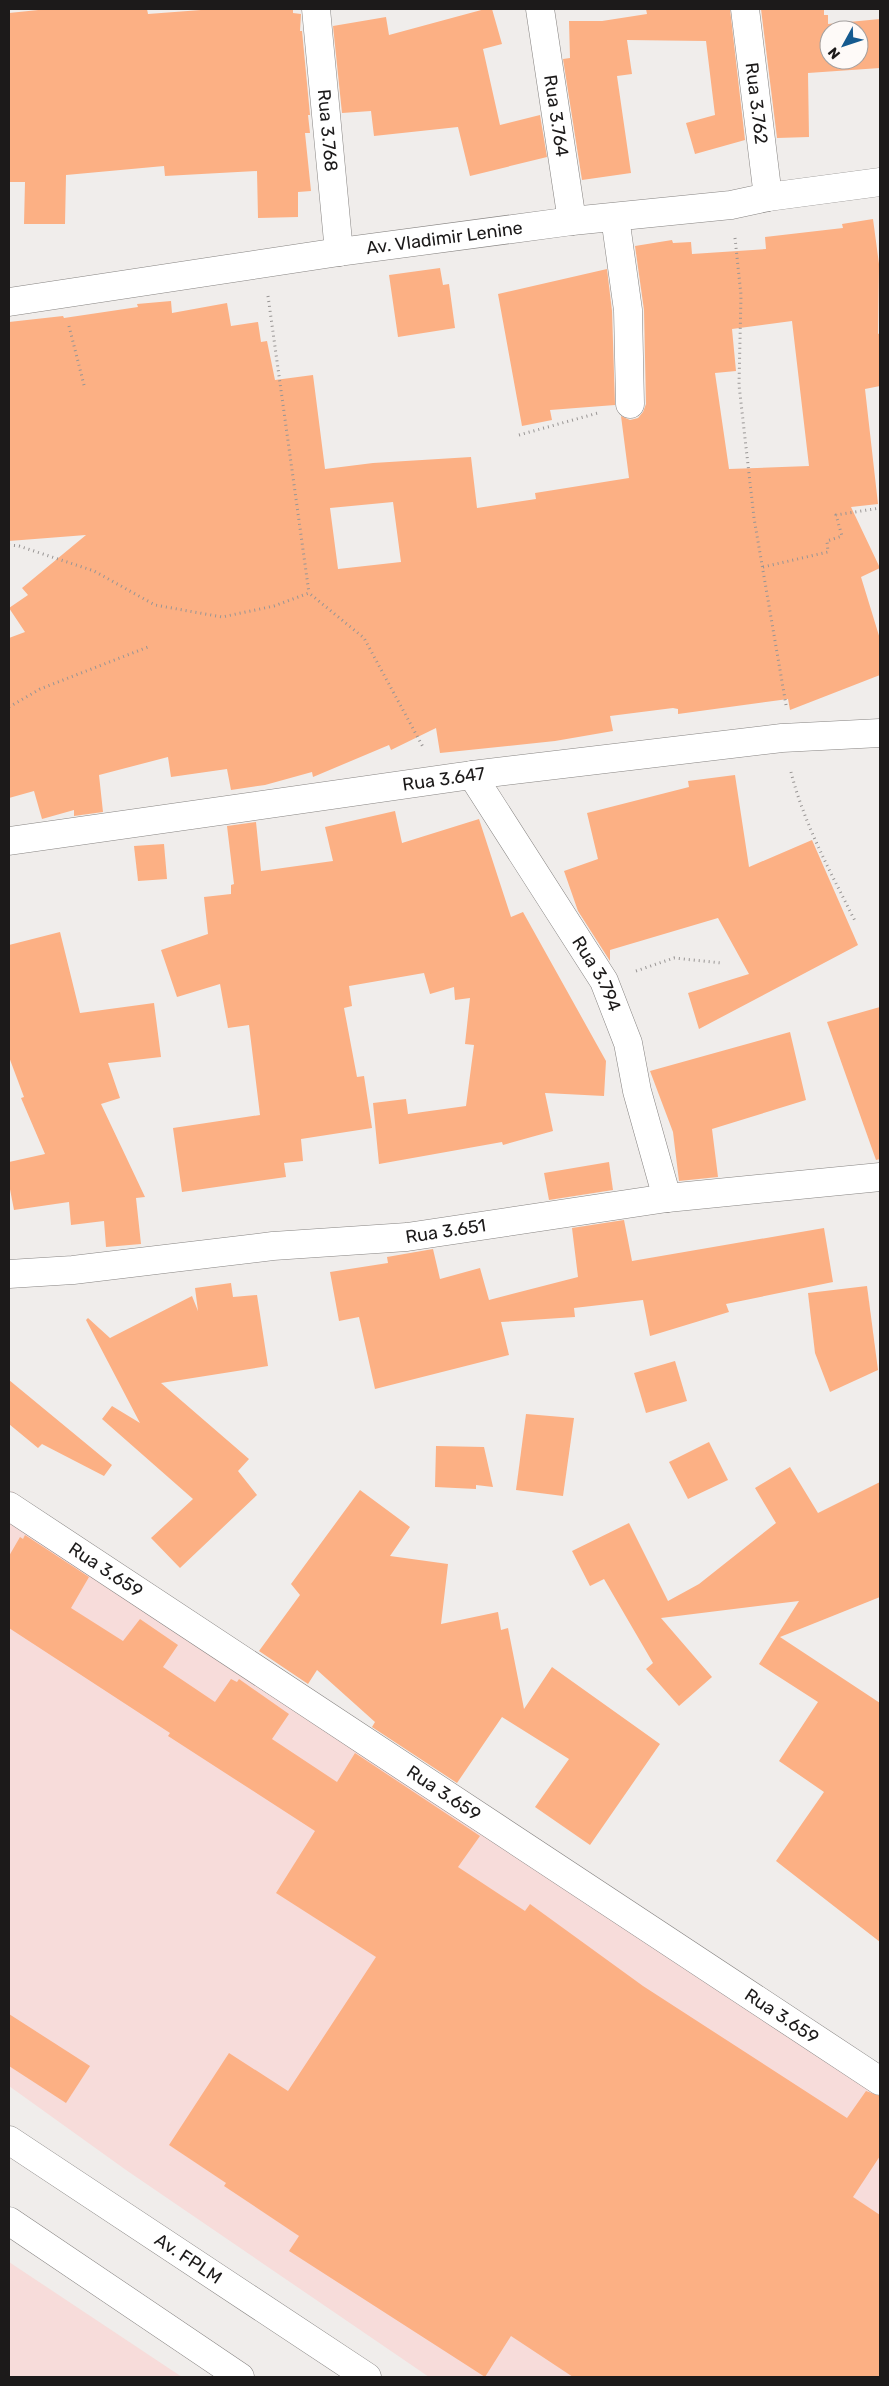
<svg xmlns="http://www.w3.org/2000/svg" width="889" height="2386" font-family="Rubik,sans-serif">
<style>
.commercial{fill:#f7dcda}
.building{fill:#fcb084;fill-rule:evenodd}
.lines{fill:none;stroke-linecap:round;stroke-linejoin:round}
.minor-casing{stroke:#878482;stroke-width:29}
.major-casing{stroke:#878482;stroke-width:29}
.path{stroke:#989594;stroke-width:3;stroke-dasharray:1 4;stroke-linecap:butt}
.minor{stroke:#fff;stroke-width:28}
.major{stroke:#fff;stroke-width:28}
.labels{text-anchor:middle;stroke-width:4;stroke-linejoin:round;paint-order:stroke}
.street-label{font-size:18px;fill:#1c1a1a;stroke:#fefaf8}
</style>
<rect width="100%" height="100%" fill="#f0edeb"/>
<g class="commercial">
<path d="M 12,1491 L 880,2085 L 880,2377 L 429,2377 L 126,2170 L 9,2086 L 9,1497 Z"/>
<path d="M 9,2262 L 182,2377 L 9,2377 Z"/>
</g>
<g class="building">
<path d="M 48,9 L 147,9 L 148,14 L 214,9 L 293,9 L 293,13 L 301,14 L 300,31 L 302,31 L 310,115 L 308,115 L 310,133 L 305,133 L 311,191 L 298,192 L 298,217 L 258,218 L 257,171 L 165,176 L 164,166 L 66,175 L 65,224 L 24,224 L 25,182 L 9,182 L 9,13 Z"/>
<path d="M 485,9 L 492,9 L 502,44 L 483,49 L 500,125 L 540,115 L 547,157 L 470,176 L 458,127 L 374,136 L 371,111 L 342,113 L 333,26 L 386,17 L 389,35 Z"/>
<path d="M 646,9 L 730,9 L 745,140 L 695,154 L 686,123 L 715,115 L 706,41 L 627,40 L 632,74 L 617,76 L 631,173 L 582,180 L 563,59 L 570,58 L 569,21 L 602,21 L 647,14 Z"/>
<path d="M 761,9 L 824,9 L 824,15 L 828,15 L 828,24 L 880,19 L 880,68 L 808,73 L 809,137 L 777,138 ZM 829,30 L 859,30 L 859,60 L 829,60 Z"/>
<path d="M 873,219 L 879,264 L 878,334 L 880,333 L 880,386 L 865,389 L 878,504 L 851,507 L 880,568 L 861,577 L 880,639 L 880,675 L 790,710 L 788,699 L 678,714 L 678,709 L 673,708 L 610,716 L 613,731 L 555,741 L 440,753 L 436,728 L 391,750 L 389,745 L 313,777 L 312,772 L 265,785 L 231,790 L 227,769 L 171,777 L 168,757 L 99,775 L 103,812 L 74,816 L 74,810 L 42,819 L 34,791 L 9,798 L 9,638 L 25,632 L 9,608 L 28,595 L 22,588 L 86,535 L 9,541 L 9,322 L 63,316 L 64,318 L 138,307 L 137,304 L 171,301 L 172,313 L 227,303 L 231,326 L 258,322 L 261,342 L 267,341 L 275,380 L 313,375 L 325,469 L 373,463 L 471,457 L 477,508 L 536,499 L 535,493 L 629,478 L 621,416 L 630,420 L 638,418 L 643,412 L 646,404 L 644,310 L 635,246 L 672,240 L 673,243 L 691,242 L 692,254 L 766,249 L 765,237 L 843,228 L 842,224 ZM 792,321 L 809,466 L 729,469 L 715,373 L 736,371 L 732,329 ZM 393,502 L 401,562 L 338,569 L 330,508 Z"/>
<path d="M 440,268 L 443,285 L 449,284 L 455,328 L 398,337 L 389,275 Z"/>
<path d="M 607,269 L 612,311 L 615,405 L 550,410 L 552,420 L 522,426 L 498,294 Z"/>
<path d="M 735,775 L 749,867 L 812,840 L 858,945 L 699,1029 L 688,993 L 749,974 L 718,918 L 610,950 L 610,961 L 578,911 L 564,871 L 598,859 L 587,813 L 689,787 L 688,781 Z"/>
<path d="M 395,811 L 402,843 L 479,819 L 511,917 L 523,912 L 606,1061 L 604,1096 L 545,1093 L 553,1131 L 503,1145 L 502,1142 L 379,1164 L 373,1103 L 406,1099 L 408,1114 L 466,1106 L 474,1045 L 465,1044 L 470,998 L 455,1000 L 454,987 L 430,994 L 424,973 L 349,986 L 352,1006 L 344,1008 L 357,1077 L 364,1076 L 372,1128 L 301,1139 L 303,1161 L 284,1163 L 286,1177 L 182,1192 L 173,1128 L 260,1115 L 249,1025 L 228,1028 L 220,984 L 177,997 L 161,950 L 208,934 L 204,897 L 231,894 L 231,885 L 234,884 L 227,826 L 256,822 L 261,871 L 333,861 L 325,827 Z"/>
<path d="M 164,844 L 167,879 L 138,881 L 134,846 Z"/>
<path d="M 60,932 L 80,1013 L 154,1003 L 161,1057 L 108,1063 L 120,1098 L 101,1104 L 145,1197 L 136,1198 L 141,1244 L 106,1247 L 104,1221 L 71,1225 L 69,1202 L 14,1210 L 9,1184 L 9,1162 L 45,1154 L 21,1098 L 24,1097 L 9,1057 L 9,945 Z"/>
<path d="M 880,1007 L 880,1159 L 876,1160 L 827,1022 Z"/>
<path d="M 790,1032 L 806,1100 L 712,1129 L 718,1177 L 679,1181 L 673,1132 L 650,1071 Z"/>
<path d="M 609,1162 L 613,1190 L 549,1200 L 544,1173 Z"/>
<path d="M 624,1220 L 632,1261 L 824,1228 L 833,1282 L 726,1304 L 729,1312 L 650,1336 L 643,1300 L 574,1308 L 575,1317 L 501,1322 L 509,1355 L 375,1389 L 359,1317 L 339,1321 L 330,1272 L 388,1263 L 387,1257 L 433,1249 L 440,1279 L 480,1268 L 489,1300 L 578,1277 L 572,1228 Z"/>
<path d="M 231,1283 L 233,1297 L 257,1295 L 268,1366 L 161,1383 L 249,1459 L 238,1471 L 257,1495 L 180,1568 L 151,1538 L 193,1499 L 102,1419 L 112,1406 L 140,1423 L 86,1320 L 88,1318 L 110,1338 L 192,1296 L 198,1311 L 195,1288 Z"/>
<path d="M 867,1286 L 878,1370 L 830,1392 L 815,1353 L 808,1293 Z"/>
<path d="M 675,1361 L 687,1401 L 646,1413 L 634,1373 Z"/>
<path d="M 9,1380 L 112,1465 L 104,1476 L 42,1444 L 38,1448 L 9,1424 Z"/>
<path d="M 526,1414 L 574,1418 L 563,1496 L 516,1490 Z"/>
<path d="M 709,1442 L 728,1480 L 688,1499 L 669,1462 Z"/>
<path d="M 436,1446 L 484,1447 L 493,1487 L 476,1485 L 476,1489 L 435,1487 Z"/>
<path d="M 790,1467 L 818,1513 L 880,1482 L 880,1597 L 780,1637 L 880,1703 L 880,1942 L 776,1861 L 824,1792 L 779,1761 L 818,1702 L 759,1664 L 799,1601 L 661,1618 L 712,1677 L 679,1706 L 646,1669 L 653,1663 L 604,1579 L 590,1586 L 572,1551 L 629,1523 L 668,1601 L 699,1584 L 776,1523 L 755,1488 Z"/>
<path d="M 360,1490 L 410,1527 L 390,1556 L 448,1564 L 441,1624 L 498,1612 L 501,1630 L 508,1628 L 524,1709 L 552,1667 L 660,1744 L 590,1845 L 535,1807 L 569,1759 L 502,1717 L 457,1783 L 372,1727 L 375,1722 L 317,1670 L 308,1684 L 259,1651 L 300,1595 L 291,1584 Z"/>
<path d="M 25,1535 L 89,1577 L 71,1608 L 123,1641 L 140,1619 L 178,1645 L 163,1667 L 215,1702 L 231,1679 L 237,1682 L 239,1679 L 289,1714 L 272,1739 L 337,1782 L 355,1753 L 480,1836 L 458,1867 L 525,1911 L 530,1904 L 643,1986 L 847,2118 L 866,2091 L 880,2096 L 880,2156 L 853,2197 L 880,2215 L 880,2377 L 573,2377 L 511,2336 L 485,2377 L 289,2251 L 299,2236 L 224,2186 L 226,2183 L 169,2145 L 229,2053 L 288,2091 L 376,1957 L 276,1893 L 315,1831 L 168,1736 L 170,1733 L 9,1628 L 9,1556 L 20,1537 L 23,1539 Z"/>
<path d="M 9,2014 L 90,2066 L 66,2103 L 9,2066 Z"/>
</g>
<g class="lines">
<defs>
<g id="minor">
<path id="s1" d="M 316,9 L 339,252"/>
<path id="s2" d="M 540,9 L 572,221"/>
<path id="s3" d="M 745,9 L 768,197"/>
<path d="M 615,217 L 628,310 L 630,404"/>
<path id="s4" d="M 472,775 L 604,981 L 628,1043 L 637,1091 L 667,1198"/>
<path id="s5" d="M 9,841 L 472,775 L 782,738 L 880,733"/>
<path id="s6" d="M 9,1274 L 73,1270 L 273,1246 L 407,1237 L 667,1198 L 880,1177"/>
<path id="s7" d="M 9,1506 L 880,2081"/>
</g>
<g id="major">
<path id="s8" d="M 9,302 L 339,252 L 572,221 L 731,205 L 768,197 L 880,182"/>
<path id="s9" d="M 9,2140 L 367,2377"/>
<path d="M 9,2221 L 240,2377"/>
</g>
</defs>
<use href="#minor" class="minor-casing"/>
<use href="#major" class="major-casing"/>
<g class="path">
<path d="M 735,238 L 741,295 L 739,385 L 754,518 L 786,705"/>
<path d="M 268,296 L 309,593"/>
<path d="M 69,326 L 85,389"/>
<path d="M 519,435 L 598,413"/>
<path d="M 9,545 L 19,546 L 94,571 L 155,605 L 222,617 L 274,606 L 309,593 L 364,638 L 423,747"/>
<path d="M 763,567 L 828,552 L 827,541 L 842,536 L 836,515 L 880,508"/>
<path d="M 9,707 L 40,689 L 148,647"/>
<path d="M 791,772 C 804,824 831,873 855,921"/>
<path d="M 636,971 L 674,958 L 722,963"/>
</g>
<use href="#minor" class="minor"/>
<use href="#major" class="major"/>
</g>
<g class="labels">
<g class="street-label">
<text dy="6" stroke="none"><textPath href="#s3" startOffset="95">Rua 3.762</textPath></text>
<text dy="6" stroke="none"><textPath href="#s2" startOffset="108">Rua 3.764</textPath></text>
<text dy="6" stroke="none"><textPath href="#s1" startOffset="122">Rua 3.768</textPath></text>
<text dy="6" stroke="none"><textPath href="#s8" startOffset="440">Av. Vladimir Lenine</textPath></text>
<text dy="6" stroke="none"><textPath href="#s5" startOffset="439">Rua 3.647</textPath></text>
<text dy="6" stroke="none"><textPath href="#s4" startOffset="235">Rua 3.794</textPath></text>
<text dy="6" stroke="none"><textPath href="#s6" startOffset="439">Rua 3.651</textPath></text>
<text dy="6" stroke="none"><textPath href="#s7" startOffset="116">Rua 3.659</textPath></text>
<text dy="6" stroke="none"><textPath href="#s7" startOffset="521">Rua 3.659</textPath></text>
<text dy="6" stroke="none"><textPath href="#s7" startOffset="926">Rua 3.659</textPath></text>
<text dy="6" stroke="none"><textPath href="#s9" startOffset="215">Av. FPLM</textPath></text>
</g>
</g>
<rect width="889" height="2386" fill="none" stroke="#1c1a1a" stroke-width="20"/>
<g transform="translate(844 45) rotate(230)"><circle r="24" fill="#fefaf8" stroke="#a4a09f"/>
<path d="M0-4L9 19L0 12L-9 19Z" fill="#155a8f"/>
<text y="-8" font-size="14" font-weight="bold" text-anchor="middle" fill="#1c1a1a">N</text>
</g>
</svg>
